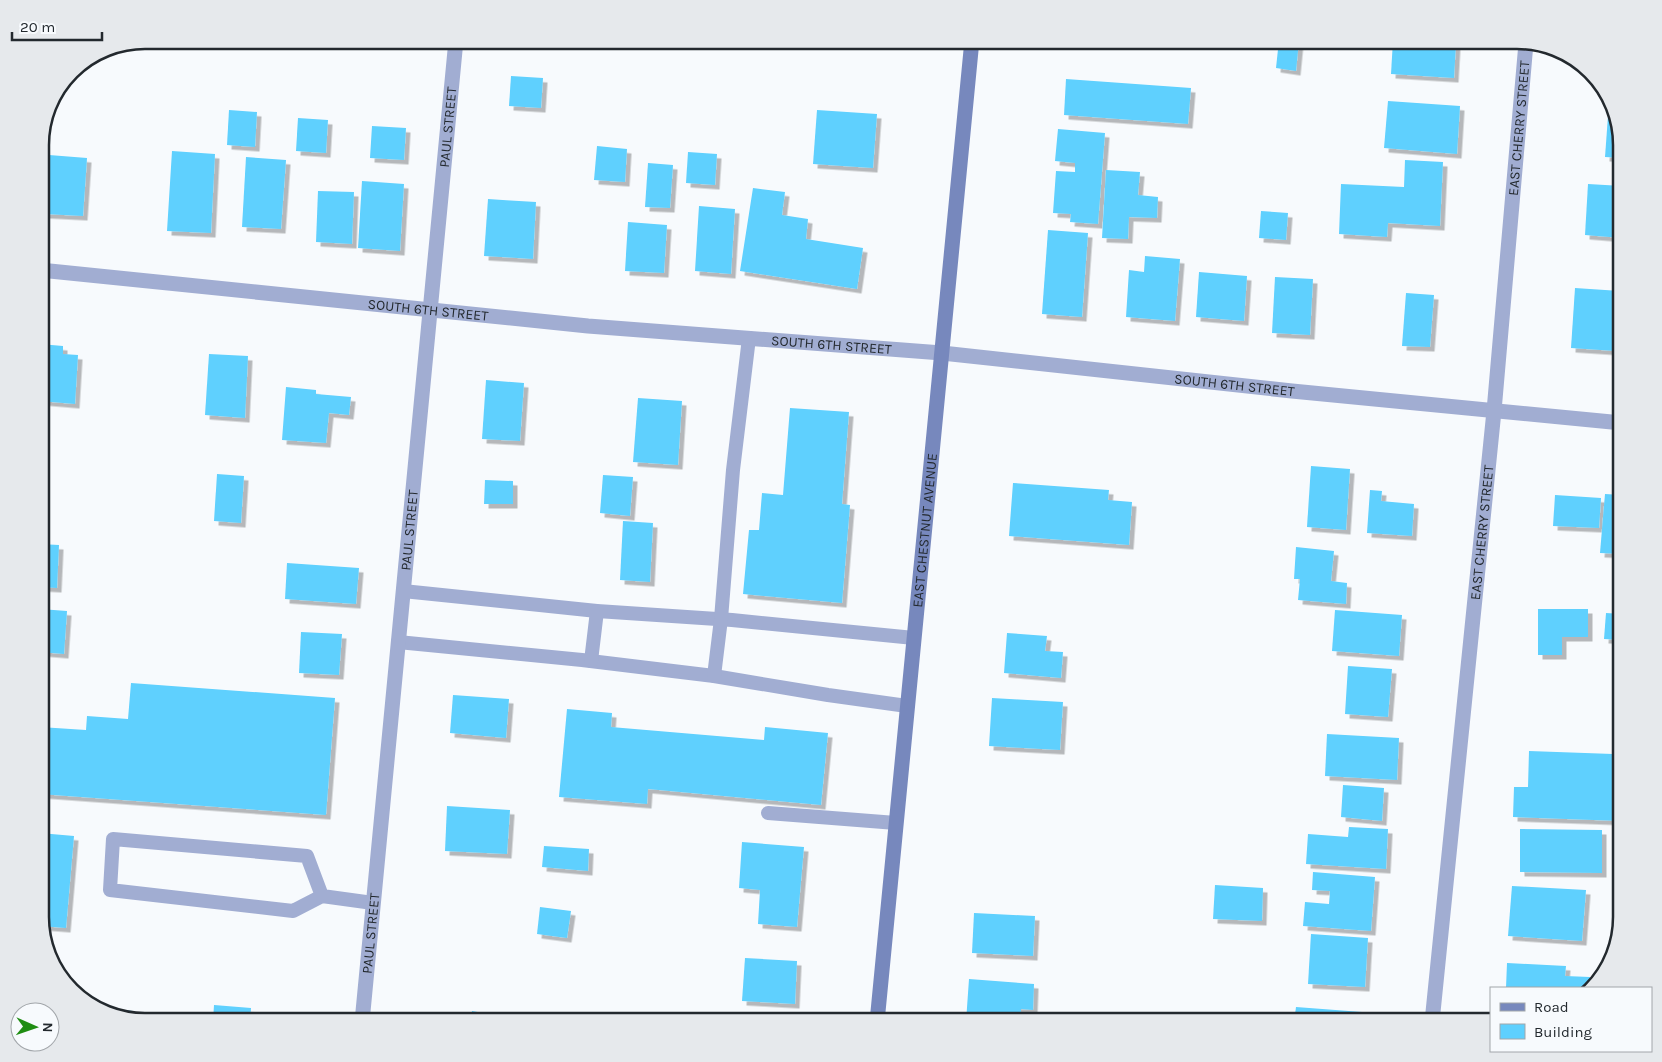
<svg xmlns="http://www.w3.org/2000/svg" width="1662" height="1062" font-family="Karla,sans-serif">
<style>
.building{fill:#5ed0fe;filter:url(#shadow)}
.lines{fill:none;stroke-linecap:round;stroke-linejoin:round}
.lane{stroke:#a1add2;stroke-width:14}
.street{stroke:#a1add2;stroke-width:15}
.secondary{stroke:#7788bd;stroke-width:15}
.labels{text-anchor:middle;stroke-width:4.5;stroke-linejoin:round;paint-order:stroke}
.street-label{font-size:14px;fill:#23292e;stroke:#f7fafd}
.rim{fill:none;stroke:#23292e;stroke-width:2.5}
</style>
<defs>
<filter id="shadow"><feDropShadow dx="4.5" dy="4.5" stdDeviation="0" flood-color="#0004"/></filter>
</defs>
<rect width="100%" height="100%" fill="#f7fafd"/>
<g class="building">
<path d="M 1279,40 L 1299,41 L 1296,71 L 1276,68 Z"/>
<path d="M 1393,40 L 1456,43 L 1454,78 L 1391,74 Z"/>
<path d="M 511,76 L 543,78 L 541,108 L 509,106 Z"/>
<path d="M 1066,79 L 1191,88 L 1188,124 L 1064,115 Z"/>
<path d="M 1388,101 L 1460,106 L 1457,154 L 1384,148 Z"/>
<path d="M 229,110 L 257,112 L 255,147 L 227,145 Z"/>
<path d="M 817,110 L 877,114 L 873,168 L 813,164 Z"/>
<path d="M 1608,116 L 1614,117 L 1622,145 L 1622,158 L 1605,157 Z"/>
<path d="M 298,118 L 328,120 L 326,153 L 296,151 Z"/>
<path d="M 372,126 L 406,128 L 404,160 L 370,158 Z"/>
<path d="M 1058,129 L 1105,133 L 1098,224 L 1070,222 L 1071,214 L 1053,213 L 1056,171 L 1075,172 L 1075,163 L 1055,161 Z"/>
<path d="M 597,146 L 627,149 L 625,182 L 594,180 Z"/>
<path d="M 172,151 L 215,154 L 211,233 L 167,231 Z"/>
<path d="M 688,152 L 717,154 L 715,185 L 686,183 Z"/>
<path d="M 49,155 L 87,158 L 83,216 L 45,214 Z"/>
<path d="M 246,157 L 286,160 L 281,229 L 242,227 Z"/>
<path d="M 1405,160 L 1443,162 L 1440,226 L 1388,223 L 1387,237 L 1339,234 L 1341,184 L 1404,187 Z"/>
<path d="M 648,163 L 673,165 L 670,208 L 645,207 Z"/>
<path d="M 1106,170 L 1140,172 L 1138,195 L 1158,197 L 1157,218 L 1129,217 L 1128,239 L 1102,238 Z"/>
<path d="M 362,181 L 404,184 L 400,251 L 358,248 Z"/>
<path d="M 1588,184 L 1622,186 L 1622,238 L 1585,235 Z"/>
<path d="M 753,188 L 785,192 L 782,215 L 808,219 L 806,239 L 863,248 L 857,289 L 740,271 Z"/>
<path d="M 318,191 L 354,192 L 352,244 L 316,242 Z"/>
<path d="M 488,199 L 536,202 L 533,259 L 484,256 Z"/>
<path d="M 699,206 L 735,209 L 731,274 L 695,271 Z"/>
<path d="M 1261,211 L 1288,213 L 1286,240 L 1259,238 Z"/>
<path d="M 628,222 L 667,225 L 664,273 L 625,271 Z"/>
<path d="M 1048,230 L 1088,233 L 1082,317 L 1042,314 Z"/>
<path d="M 1145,256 L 1180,259 L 1175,321 L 1126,317 L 1129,270 L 1144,272 Z"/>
<path d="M 1199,272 L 1247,276 L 1244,321 L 1196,317 Z"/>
<path d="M 1275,277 L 1313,279 L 1310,335 L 1272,333 Z"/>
<path d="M 1575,288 L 1620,291 L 1616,351 L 1571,348 Z"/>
<path d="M 1406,293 L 1434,295 L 1430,347 L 1402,346 Z"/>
<path d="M 40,344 L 63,346 L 63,354 L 78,355 L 75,404 L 40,401 Z"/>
<path d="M 209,354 L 248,356 L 245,418 L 205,415 Z"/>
<path d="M 486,380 L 524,383 L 520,441 L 482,439 Z"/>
<path d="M 286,387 L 316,390 L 316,394 L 351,397 L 349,415 L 329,413 L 326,443 L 282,440 Z"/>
<path d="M 638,398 L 682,401 L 678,465 L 633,462 Z"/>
<path d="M 790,408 L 849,412 L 842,504 L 850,505 L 842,603 L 743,594 L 749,530 L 759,530 L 762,493 L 783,495 Z"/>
<path d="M 1311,466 L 1350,469 L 1346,530 L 1307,527 Z"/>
<path d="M 217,474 L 244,476 L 241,523 L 214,521 Z"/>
<path d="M 603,475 L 633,477 L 630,516 L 600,513 Z"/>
<path d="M 485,480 L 513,481 L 513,504 L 484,504 Z"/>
<path d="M 1013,483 L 1109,490 L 1108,500 L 1132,502 L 1129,545 L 1009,536 Z"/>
<path d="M 1370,490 L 1382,491 L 1381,501 L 1414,504 L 1412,536 L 1367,533 Z"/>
<path d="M 1605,494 L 1622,495 L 1622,554 L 1600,553 Z"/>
<path d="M 1555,495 L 1601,498 L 1599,528 L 1553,526 Z"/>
<path d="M 623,521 L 653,523 L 650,582 L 620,580 Z"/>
<path d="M 40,544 L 59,545 L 57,588 L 40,587 Z"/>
<path d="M 1296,547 L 1334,551 L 1331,581 L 1347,583 L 1346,604 L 1298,600 L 1300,579 L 1294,579 Z"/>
<path d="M 287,563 L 359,568 L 356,604 L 285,599 Z"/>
<path d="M 40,609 L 67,611 L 64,654 L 40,652 Z"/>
<path d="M 1538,609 L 1588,609 L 1588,637 L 1562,637 L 1562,655 L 1538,655 Z"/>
<path d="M 1335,610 L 1402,615 L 1399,656 L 1332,651 Z"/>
<path d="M 1606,613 L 1622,614 L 1622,640 L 1604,639 Z"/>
<path d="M 301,632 L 342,634 L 339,675 L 299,673 Z"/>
<path d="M 1007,633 L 1047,636 L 1045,651 L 1063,652 L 1061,678 L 1004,673 Z"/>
<path d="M 1348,666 L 1392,669 L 1388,717 L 1345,714 Z"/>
<path d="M 131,683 L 335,698 L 326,815 L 40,794 L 40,727 L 86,730 L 87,716 L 128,719 Z"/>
<path d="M 453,695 L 509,699 L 506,738 L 450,733 Z"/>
<path d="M 992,698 L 1063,702 L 1060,750 L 989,746 Z"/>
<path d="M 567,709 L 612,713 L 611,727 L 764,740 L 765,727 L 828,733 L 821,805 L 648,789 L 647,804 L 559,797 Z"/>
<path d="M 1327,734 L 1399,738 L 1397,780 L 1325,776 Z"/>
<path d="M 1529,751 L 1613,754 L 1612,789 L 1622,789 L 1622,821 L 1513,817 L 1514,787 L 1528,787 Z"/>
<path d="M 1343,785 L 1384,788 L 1382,821 L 1341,817 Z"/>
<path d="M 447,806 L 510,810 L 507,854 L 445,851 Z"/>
<path d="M 1349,827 L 1388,829 L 1386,869 L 1306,864 L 1308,834 L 1348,837 Z"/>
<path d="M 1520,829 L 1602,830 L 1602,873 L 1520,872 Z"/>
<path d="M 40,833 L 74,836 L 66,928 L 41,926 L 40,923 Z"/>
<path d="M 742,842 L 804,847 L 797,927 L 758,924 L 760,890 L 739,888 Z"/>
<path d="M 544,846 L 589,849 L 588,871 L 542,867 Z"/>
<path d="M 1313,872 L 1375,877 L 1371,931 L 1303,926 L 1305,902 L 1329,904 L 1330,891 L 1312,890 Z"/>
<path d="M 1215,885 L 1263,888 L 1262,921 L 1213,919 Z"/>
<path d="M 1512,886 L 1586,890 L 1582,941 L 1508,936 Z"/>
<path d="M 540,907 L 571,911 L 567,938 L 537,934 Z"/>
<path d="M 974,913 L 1035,916 L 1033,956 L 972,953 Z"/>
<path d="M 1311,934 L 1368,938 L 1365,987 L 1308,984 Z"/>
<path d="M 745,958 L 797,961 L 795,1004 L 742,1001 Z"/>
<path d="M 1507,963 L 1566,966 L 1565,976 L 1590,977 L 1589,988 L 1506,988 Z"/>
<path d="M 969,979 L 1034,984 L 1033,1010 L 1021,1009 L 1020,1022 L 966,1022 Z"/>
<path d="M 214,1005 L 251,1008 L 250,1022 L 213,1022 Z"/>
<path d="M 1296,1007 L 1362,1012 L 1361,1022 L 1294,1022 Z"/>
<path d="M 103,1008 L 133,1011 L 132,1018 L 103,1009 Z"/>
<path d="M 472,1011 L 489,1014 L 488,1022 L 470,1022 Z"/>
</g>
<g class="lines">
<g class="lane">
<path d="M 403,591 L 597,611 L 732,620 L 914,638"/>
<path d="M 398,642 L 582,660 L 714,676 L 828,695 L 907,706"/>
<path d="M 591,661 L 597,611"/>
<path d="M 714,676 L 721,619 L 733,470 L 749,338"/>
<path d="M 768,813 L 896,823"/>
<path d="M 322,896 L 293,911 L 110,890 L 113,839 L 307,856 L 322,896 L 373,903"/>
</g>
<g class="street">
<path id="s1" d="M 40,270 L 588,326 L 942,353 L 1292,391 L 1622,423"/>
<path id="s2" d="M 362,1022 L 456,40"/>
<path id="s3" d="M 1432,1022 L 1494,411 L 1526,43"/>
</g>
<path class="secondary" id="s4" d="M 877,1022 L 972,40"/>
</g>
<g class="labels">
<g class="street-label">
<text dy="5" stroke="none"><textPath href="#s2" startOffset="899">PAUL STREET</textPath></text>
<text dy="5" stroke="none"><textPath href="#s3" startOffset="898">EAST CHERRY STREET</textPath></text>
<text dy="5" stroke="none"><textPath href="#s1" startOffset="390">SOUTH 6TH STREET</textPath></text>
<text dy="5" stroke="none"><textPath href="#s1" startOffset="795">SOUTH 6TH STREET</textPath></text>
<text dy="5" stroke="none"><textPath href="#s1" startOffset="1200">SOUTH 6TH STREET</textPath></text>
<text dy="5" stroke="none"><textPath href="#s2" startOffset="494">PAUL STREET</textPath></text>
<text dy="5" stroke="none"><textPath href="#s4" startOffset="494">EAST CHESTNUT AVENUE</textPath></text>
<text dy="5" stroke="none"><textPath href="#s3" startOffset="492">EAST CHERRY STREET</textPath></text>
<text dy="5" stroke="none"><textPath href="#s2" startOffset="89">PAUL STREET</textPath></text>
</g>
</g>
<path d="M0 0H1662V1062H0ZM145 49H1517A96 96 0 0 1 1613 145V917A96 96 0 0 1 1517 1013H145A96 96 0 0 1 49 917V145A96 96 0 0 1 145 49Z" fill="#e6e9ec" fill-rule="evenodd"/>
<path class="rim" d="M145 49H1517A96 96 0 0 1 1613 145V917A96 96 0 0 1 1517 1013H145A96 96 0 0 1 49 917V145A96 96 0 0 1 145 49Z"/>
<rect x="1490" y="987" width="162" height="65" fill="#f7fafd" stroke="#a2a6aa"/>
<rect x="1500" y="1003" width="25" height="8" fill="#7788bd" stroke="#a2a6aa"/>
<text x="1534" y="1012" font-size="15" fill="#23292e">Road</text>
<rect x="1500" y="1024" width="25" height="15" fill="#5ed0fe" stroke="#a2a6aa"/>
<text x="1534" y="1037" font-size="15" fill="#23292e">Building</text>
<g transform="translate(35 1027) rotate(92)"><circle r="24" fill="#f7fafd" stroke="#a2a6aa"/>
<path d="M0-4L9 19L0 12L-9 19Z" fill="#1f8d12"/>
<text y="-8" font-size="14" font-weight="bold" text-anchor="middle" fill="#23292e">N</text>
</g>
<path d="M12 32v8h90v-8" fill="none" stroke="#23292e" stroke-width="2.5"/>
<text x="20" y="32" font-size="15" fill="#23292e" stroke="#f7fafd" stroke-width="4" paint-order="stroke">20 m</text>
</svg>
